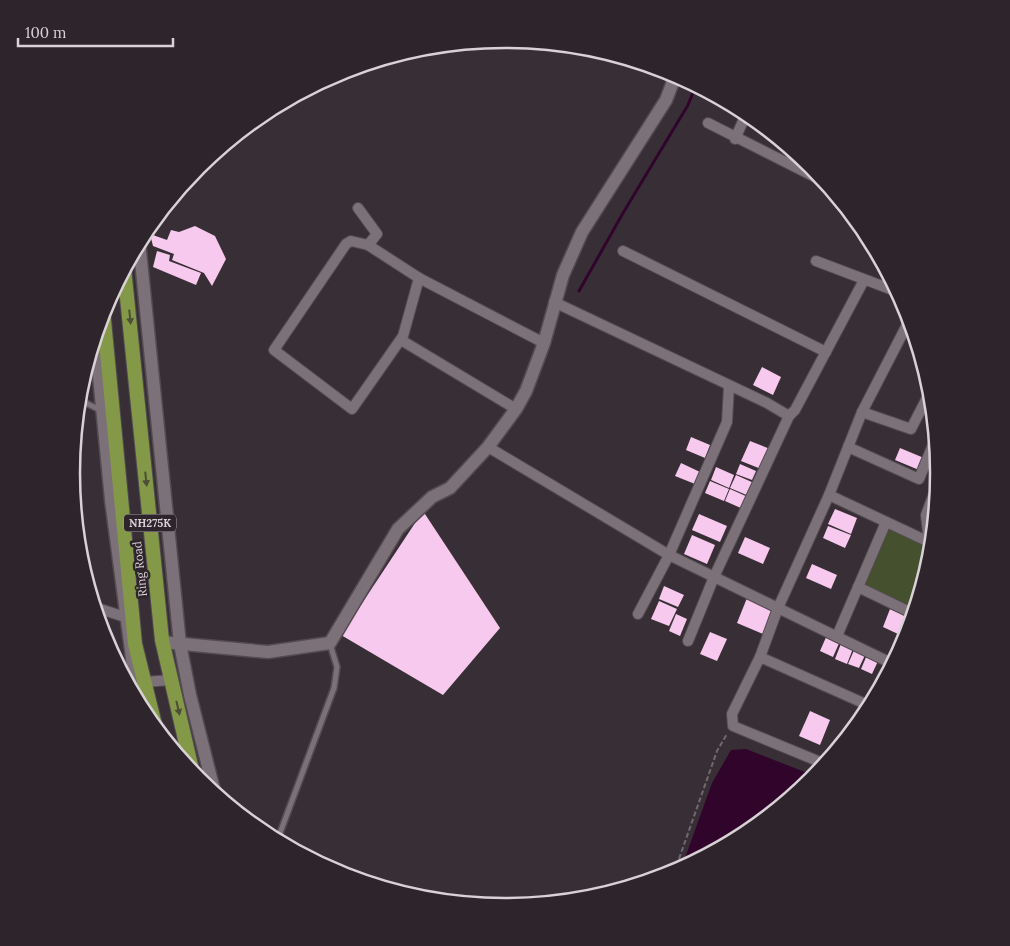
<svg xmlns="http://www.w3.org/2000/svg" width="1010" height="946" font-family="Lora,serif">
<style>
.green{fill:#45502e}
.water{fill:#31042b}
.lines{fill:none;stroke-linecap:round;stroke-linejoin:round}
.stream{stroke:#31042b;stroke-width:3}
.building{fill:#f8c9ee}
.service-casing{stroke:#534b51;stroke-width:8}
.minor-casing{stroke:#534b51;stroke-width:12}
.tertiary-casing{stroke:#534b51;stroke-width:15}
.trunk-casing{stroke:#534b51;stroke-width:16}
.path{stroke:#71686f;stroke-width:2;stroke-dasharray:5 2.5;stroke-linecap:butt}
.service{stroke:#7c7179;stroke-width:5}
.minor{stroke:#7c7179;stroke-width:10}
.tertiary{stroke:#7c7179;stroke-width:12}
.trunk{stroke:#849948;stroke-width:14}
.oneway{fill:#4c4e36}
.labels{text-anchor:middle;stroke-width:5;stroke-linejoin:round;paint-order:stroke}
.shield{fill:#2e252c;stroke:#a59da3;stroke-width:1}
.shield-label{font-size:11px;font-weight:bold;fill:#d8d1d6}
.street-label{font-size:12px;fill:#d8d1d6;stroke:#2e252c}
.rim{fill:none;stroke:#d8d1d6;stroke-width:2.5}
</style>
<rect width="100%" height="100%" fill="#382f36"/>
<path class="green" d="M 887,528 L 926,546 L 925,576 L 915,610 L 863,586 Z"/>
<path class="water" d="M 746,749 L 815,776 L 746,834 L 681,869 L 712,783 L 731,750 Z"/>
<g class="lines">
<path class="stream" d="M 579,291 L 623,213 L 688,105 L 696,85"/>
</g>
<g class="building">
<path d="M 195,226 L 215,236 L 226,259 L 212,286 L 204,273 L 172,260 L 174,254 L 153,246 L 150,234 L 167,240 L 171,230 L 179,232 Z"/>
<path d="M 868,235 L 875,249 L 864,244 Z"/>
<path d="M 157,251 L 170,255 L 169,261 L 201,273 L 196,285 L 153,267 Z"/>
<path d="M 762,367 L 781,377 L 773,395 L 753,385 Z"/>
<path d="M 691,437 L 710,445 L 705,458 L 686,450 Z"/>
<path d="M 750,441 L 770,449 L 761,469 L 741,461 Z"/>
<path d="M 900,448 L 924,458 L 919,470 L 895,460 Z"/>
<path d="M 681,463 L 700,472 L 695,484 L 675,476 Z"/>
<path d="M 740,464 L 756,471 L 752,480 L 736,474 Z"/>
<path d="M 716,467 L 734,475 L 729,488 L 711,480 Z"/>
<path d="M 736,475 L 754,483 L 749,496 L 730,488 Z"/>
<path d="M 710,481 L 729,489 L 724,501 L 705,493 Z"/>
<path d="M 730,489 L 748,497 L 743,509 L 725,501 Z"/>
<path d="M 835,509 L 857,518 L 851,534 L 828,524 Z"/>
<path d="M 423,511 L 500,628 L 443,695 L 341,635 Z"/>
<path d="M 699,514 L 727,526 L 720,542 L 692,530 Z"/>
<path d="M 828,526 L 851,535 L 845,548 L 823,538 Z"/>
<path d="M 692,535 L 715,545 L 707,564 L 684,554 Z"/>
<path d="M 745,537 L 770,548 L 763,564 L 738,553 Z"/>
<path d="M 812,564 L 837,575 L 831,589 L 806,578 Z"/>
<path d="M 664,586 L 684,595 L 678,607 L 659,599 Z"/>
<path d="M 747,598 L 773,609 L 763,634 L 737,623 Z"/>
<path d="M 659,601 L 677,609 L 669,626 L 651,619 Z"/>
<path d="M 890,609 L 906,616 L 898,634 L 883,627 Z"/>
<path d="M 676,614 L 687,619 L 680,636 L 669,631 Z"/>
<path d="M 710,632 L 727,639 L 717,661 L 700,654 Z"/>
<path d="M 827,635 L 840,641 L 833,657 L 820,651 Z"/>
<path d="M 842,641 L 854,646 L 847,664 L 835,659 Z"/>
<path d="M 855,648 L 866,653 L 859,668 L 848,664 Z"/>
<path d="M 867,655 L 879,659 L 872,674 L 861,669 Z"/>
<path d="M 810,711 L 830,720 L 820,745 L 799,736 Z"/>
</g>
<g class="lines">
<defs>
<g id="service">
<path d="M 78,399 L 100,410"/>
<path d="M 277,841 L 334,688 L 337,667 L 330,644"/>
</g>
<g id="minor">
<path d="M 708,123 L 825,182"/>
<path d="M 735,139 L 747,112"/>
<path d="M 358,208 L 377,234 L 368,245 L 419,278 L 544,343"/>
<path d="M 368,245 L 351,241 L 346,244 L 274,350 L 352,409 L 403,336 L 419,278"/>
<path d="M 623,251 L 826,352"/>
<path d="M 816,261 L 898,292"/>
<path d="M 554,302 L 767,403 L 789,416 L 714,577 L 688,641"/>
<path d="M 401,340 L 516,409"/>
<path d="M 862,412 L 911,429 L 931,390"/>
<path d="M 789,416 L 795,410 L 864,280"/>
<path d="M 488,447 L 669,555 L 893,664"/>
<path d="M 848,447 L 919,479 L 935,440"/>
<path d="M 829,495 L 929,542 L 928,567"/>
<path d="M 929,542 L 926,515 L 939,480"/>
<path d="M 858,587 L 914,614"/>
<path d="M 94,607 L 125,617"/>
<path d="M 638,614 L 669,555 L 727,422 L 729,386"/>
<path d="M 837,636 L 886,522"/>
<path d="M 760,657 L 870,706"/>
<path d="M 144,682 L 171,680"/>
<path d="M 825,764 L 733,726 L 732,714 L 760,657 L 778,608 L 829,495 L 862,412 L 910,319"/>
</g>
<g id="tertiary">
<path d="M 139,241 L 180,644 L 190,695 L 215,794"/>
<path d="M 95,335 L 111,500 L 138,703"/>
<path d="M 162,642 L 268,652 L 330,643 L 398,529 L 432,497 L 450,488 L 488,447 L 516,409 L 526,391 L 544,343 L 563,275 L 582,232 L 666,100 L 676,74"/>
</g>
<g id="trunk">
<path d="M 124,268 L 162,640 L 193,774"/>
<path d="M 103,310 L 135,644 L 156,729"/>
</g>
</defs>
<use href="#service" class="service-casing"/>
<use href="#minor" class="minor-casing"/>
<use href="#tertiary" class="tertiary-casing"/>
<use href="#trunk" class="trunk-casing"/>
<path class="path" d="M 674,873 L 717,751 L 727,734"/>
<use href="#service" class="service"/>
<use href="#minor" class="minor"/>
<use href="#tertiary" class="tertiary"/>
<use href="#trunk" class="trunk"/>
</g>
<defs><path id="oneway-solid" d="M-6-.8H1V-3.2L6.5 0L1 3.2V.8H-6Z" transform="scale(1.25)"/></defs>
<g class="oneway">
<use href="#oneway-solid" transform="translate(130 317) rotate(84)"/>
<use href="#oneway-solid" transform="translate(146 479) rotate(84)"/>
<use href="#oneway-solid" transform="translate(178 708) rotate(77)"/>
</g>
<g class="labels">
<rect class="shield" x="124" y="514.5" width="52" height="17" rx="4"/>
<g class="shield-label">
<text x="150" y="527">NH275K</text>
</g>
<g class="street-label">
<text transform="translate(140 569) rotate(-96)" y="4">Ring Road</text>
</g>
</g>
<path d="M0 0H1010V946H0ZM80 473a425 425 0 1 1 850 0a425 425 0 1 1-850 0Z" fill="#2e252c" fill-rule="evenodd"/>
<path class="rim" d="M80 473a425 425 0 1 1 850 0a425 425 0 1 1-850 0Z"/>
<path d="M18 38v8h155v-8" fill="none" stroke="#d8d1d6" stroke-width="2.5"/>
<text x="25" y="38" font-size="15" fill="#d8d1d6" stroke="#2e252c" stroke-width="4" paint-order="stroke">100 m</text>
</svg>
